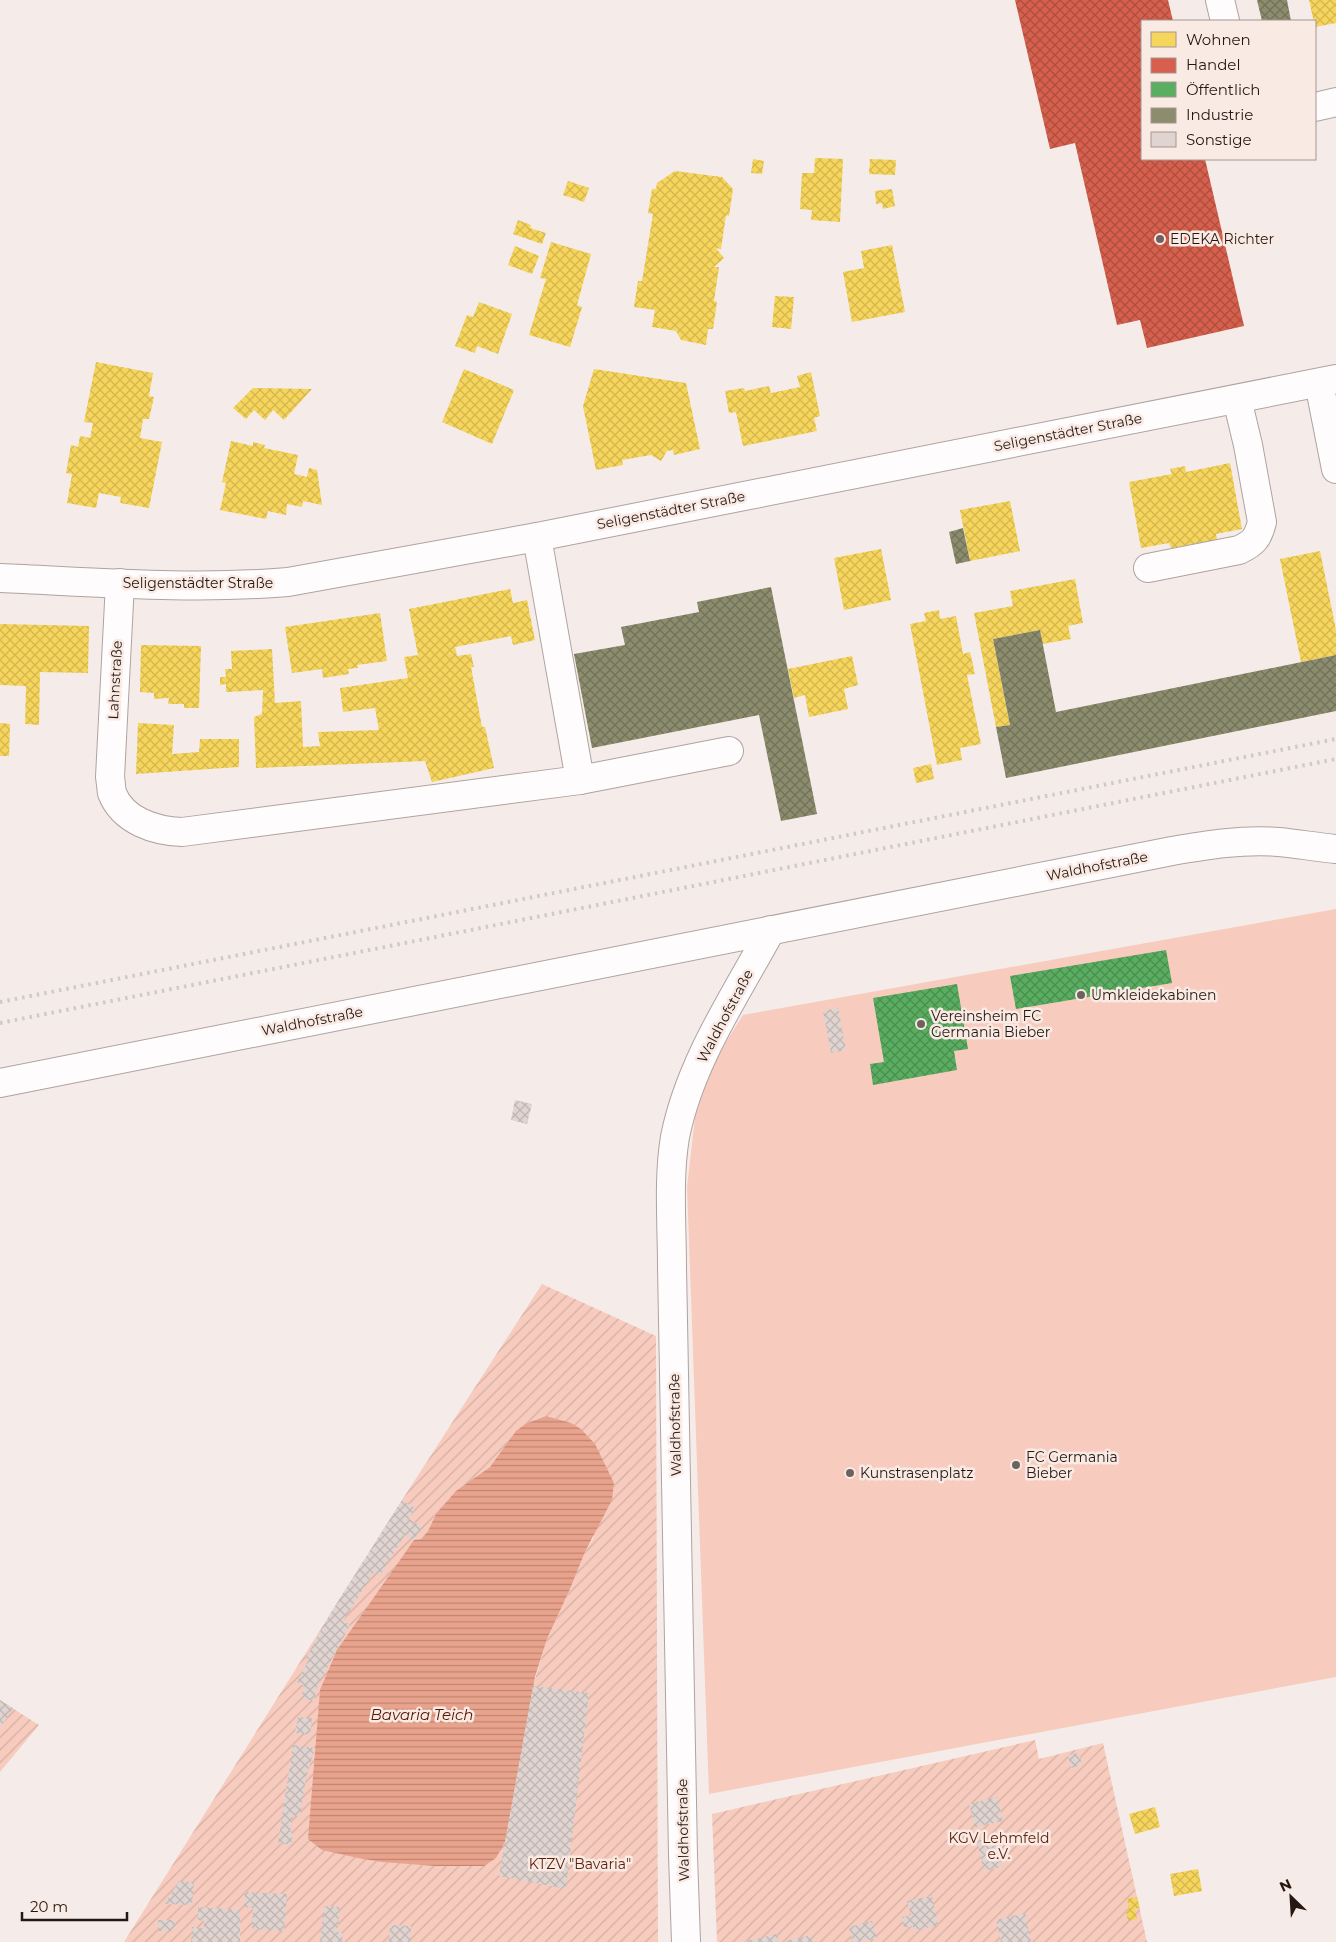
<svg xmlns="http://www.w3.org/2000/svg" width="1336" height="1942" font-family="Montserrat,sans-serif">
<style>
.grass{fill:#f7ccbf}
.garden{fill:url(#garden-furrows);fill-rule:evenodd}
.water{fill:url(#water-rules)}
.homes{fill:url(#homes-cross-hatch)}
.shops{fill:url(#shops-cross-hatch)}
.public{fill:url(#public-cross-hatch)}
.industry{fill:url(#industry-cross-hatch)}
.building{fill:url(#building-cross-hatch)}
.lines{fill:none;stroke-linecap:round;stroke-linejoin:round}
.minor-casing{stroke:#aea3a0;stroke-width:30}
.minor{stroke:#fefcfc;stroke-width:28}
.rail{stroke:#cdcaca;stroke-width:4;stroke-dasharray:2.5 5;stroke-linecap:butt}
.poi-dot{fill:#6e625f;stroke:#faeae4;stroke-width:2}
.labels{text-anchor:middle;stroke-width:5;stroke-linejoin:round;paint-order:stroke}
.poi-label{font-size:14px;fill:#251814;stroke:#faeae4;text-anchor:start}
.street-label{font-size:14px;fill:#251814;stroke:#faeae4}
.park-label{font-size:14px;fill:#5a1e09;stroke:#faeae4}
.water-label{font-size:15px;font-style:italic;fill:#531702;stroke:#faeae4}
</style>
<defs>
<pattern id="garden-furrows" width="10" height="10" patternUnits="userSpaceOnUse" patternTransform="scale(1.25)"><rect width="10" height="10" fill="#f7ccbf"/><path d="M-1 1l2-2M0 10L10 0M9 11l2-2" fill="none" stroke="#d4aea3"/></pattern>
<pattern id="water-rules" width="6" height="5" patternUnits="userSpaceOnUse" patternTransform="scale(1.25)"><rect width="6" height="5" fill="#e9a38d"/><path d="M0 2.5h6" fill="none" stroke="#bd8472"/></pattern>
<pattern id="homes-cross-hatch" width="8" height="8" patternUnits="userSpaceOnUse" patternTransform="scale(1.25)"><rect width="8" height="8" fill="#f6d55c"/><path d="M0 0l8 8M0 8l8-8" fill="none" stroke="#d3b64f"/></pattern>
<pattern id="shops-cross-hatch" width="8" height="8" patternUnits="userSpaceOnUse" patternTransform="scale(1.25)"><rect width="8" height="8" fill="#d6604d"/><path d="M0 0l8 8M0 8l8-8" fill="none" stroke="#ad4e3f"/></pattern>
<pattern id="public-cross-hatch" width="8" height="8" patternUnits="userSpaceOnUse" patternTransform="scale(1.25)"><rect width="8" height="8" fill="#5aae61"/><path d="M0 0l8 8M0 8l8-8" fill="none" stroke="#4a8d4f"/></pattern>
<pattern id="industry-cross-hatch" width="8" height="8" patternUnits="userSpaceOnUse" patternTransform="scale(1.25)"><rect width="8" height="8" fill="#8c8c6e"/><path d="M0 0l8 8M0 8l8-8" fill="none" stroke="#727159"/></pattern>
<pattern id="building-cross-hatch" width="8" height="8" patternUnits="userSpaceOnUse" patternTransform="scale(1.25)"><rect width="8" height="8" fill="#e0d4d0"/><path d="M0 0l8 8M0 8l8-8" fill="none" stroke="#c0b5b2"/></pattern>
</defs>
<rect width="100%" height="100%" fill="#f5ece9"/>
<path class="grass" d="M 1336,909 L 1336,1677 L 709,1794 L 687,1187 L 695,1117 L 714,1061 L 743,1015 Z"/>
<g class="garden">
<path d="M 542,1284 L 656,1336 L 658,1942 L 124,1942 L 402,1500 ZM 546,1416 L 594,1537 L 585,1552 L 570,1589 L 547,1639 L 533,1686 L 414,1540 L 421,1539 L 428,1531 L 436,1514 L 476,1477 L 490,1467 L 527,1423 Z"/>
<path d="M 0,1700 L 39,1725 L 0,1772 Z"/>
<path d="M 1035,1740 L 1039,1759 L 1103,1743 L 1147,1942 L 717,1942 L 712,1814 Z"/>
</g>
<path class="water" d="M 546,1416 L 571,1423 L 581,1429 L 595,1444 L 614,1483 L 612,1500 L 585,1552 L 570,1589 L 547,1639 L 535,1677 L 505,1842 L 496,1858 L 484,1866 L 436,1866 L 382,1862 L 358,1858 L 322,1850 L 308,1839 L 320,1690 L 337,1650 L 414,1540 L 421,1539 L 428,1531 L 436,1514 L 456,1491 L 490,1467 L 516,1431 L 527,1423 Z"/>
<g class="homes">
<path d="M 1309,0 L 1336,0 L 1336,23 L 1315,27 Z"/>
<path d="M 815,158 L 843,159 L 840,222 L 811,220 L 812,210 L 800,209 L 802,173 L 814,173 Z"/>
<path d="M 753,159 L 764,161 L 762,174 L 751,173 Z"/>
<path d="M 870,159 L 896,160 L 895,175 L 869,174 Z"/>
<path d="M 675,171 L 722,177 L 733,189 L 729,216 L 726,215 L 721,249 L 716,248 L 724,258 L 714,267 L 719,267 L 714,301 L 717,302 L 713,329 L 708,329 L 706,345 L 681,340 L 676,331 L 652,327 L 655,310 L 634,307 L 638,281 L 642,281 L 653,214 L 648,213 L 652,189 L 656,189 L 657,183 Z"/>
<path d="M 568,181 L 589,188 L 584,202 L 563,195 Z"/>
<path d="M 892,189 L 895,206 L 883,209 L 882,203 L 876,204 L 875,191 Z"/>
<path d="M 518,220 L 531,225 L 530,228 L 546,233 L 542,244 L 513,234 Z"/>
<path d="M 551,242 L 591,254 L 577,305 L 582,307 L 570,347 L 529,335 L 546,279 L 540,278 Z"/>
<path d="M 892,245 L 905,312 L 852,322 L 843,272 L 864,268 L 861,251 Z"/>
<path d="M 515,246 L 539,256 L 532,274 L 508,265 Z"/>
<path d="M 775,296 L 794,297 L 791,329 L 772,327 Z"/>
<path d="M 479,302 L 512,314 L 498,354 L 477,346 L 475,353 L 455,346 L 467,315 L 473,317 Z"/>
<path d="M 96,362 L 153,373 L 149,396 L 154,397 L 149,419 L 143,419 L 140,438 L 162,442 L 149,508 L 120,503 L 121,497 L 99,493 L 96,508 L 67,503 L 72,474 L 66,473 L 71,445 L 78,447 L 80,436 L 90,438 L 93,423 L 84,422 Z"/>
<path d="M 464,369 L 514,390 L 492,444 L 442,422 Z"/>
<path d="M 594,369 L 686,383 L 700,449 L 674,455 L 673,450 L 667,451 L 661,461 L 651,455 L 622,460 L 623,465 L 596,470 L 583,406 Z"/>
<path d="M 811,372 L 820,416 L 814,418 L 817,431 L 743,446 L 736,412 L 729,413 L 725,391 L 744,388 L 745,391 L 769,386 L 771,393 L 800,387 L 797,376 Z"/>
<path d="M 253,388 L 312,389 L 284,420 L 273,410 L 265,420 L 254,410 L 246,419 L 233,408 Z"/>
<path d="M 231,441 L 253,446 L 253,442 L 265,445 L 264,448 L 298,455 L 294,474 L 307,477 L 309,468 L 317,470 L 322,505 L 303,501 L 302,507 L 287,504 L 286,515 L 268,511 L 266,519 L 220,510 L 226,483 L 222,482 Z"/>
<path d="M 1230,463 L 1242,529 L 1216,534 L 1217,540 L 1171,548 L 1169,543 L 1141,548 L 1129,482 L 1172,474 L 1170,469 L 1185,466 L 1186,472 Z"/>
<path d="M 1010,501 L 1020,551 L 970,561 L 960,510 Z"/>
<path d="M 881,549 L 891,600 L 844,610 L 834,558 Z"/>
<path d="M 1320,551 L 1336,630 L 1336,655 L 1301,662 L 1280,559 Z"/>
<path d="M 1075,579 L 1083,623 L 1068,626 L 1071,639 L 1042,644 L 1040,630 L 993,639 L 1010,725 L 996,727 L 974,613 L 1013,606 L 1010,591 Z"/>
<path d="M 510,589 L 513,603 L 527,600 L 535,640 L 513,645 L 511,636 L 455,647 L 457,656 L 471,654 L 474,667 L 471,667 L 482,727 L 485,727 L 494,768 L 432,782 L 425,761 L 256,768 L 254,717 L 262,714 L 263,690 L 226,692 L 226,684 L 220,685 L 220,677 L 226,677 L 225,669 L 232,669 L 231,651 L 272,649 L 275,703 L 301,701 L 303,747 L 320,746 L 318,732 L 379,730 L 375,708 L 343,712 L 340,688 L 408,678 L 404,657 L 418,655 L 409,609 Z"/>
<path d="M 939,610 L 940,619 L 956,616 L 963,654 L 970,652 L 975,674 L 967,675 L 981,744 L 960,748 L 962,760 L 937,765 L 910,624 L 926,621 L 924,613 Z"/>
<path d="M 380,613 L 387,661 L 357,665 L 358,668 L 348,669 L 349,674 L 323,678 L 322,669 L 292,673 L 285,627 Z"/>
<path d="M 0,624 L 89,626 L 88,673 L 40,672 L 39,725 L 25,724 L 26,686 L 0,685 Z"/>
<path d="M 141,645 L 201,646 L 199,708 L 184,708 L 184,704 L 168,704 L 169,698 L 154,699 L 154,693 L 140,692 Z"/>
<path d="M 852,656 L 858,685 L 844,689 L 848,709 L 809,717 L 805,695 L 794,698 L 788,669 Z"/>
<path d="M 0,723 L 10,724 L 9,756 L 0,756 Z"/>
<path d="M 138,723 L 174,725 L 172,754 L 199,752 L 200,739 L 239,739 L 239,767 L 136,774 Z"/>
<path d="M 931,764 L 934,779 L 916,783 L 913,768 Z"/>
<path d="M 1155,1807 L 1160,1827 L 1135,1834 L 1129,1814 Z"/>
<path d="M 1198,1869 L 1202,1891 L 1174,1896 L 1170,1874 Z"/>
<path d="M 1137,1897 L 1140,1908 L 1135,1909 L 1137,1919 L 1128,1921 L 1126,1911 L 1129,1910 L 1127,1899 Z"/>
</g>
<path class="shops" d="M 1015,0 L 1168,0 L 1173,21 L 1142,21 L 1142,159 L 1205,159 L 1244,326 L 1147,348 L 1140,320 L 1117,325 L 1075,143 L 1050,149 Z"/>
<g class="public">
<path d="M 1166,950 L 1172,983 L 1016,1009 L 1010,976 Z"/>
<path d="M 957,984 L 968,1049 L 954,1051 L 957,1070 L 873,1085 L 870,1064 L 884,1062 L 873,998 Z"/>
</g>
<g class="industry">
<path d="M 1257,0 L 1287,0 L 1291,21 L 1262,21 Z"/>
<path d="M 963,528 L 970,561 L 956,564 L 949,532 Z"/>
<path d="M 771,587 L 817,814 L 781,821 L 759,715 L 592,748 L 574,654 L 625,645 L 621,627 L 699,612 L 697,602 Z"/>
<path d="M 1040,630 L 1056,712 L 1336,655 L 1336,711 L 1006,778 L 996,727 L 1010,725 L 993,639 Z"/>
</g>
<g class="building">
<path d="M 838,1008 L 846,1050 L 831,1053 L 823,1011 Z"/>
<path d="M 515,1100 L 532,1104 L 527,1124 L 511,1120 Z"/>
<path d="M 402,1500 L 415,1508 L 409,1519 L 422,1527 L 414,1540 L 405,1535 L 380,1575 L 374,1572 L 343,1621 L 350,1625 L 316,1689 L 314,1701 L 301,1698 L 304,1686 L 297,1682 L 309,1659 L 306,1658 L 330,1614 Z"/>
<path d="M 533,1686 L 589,1693 L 566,1889 L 499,1876 Z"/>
<path d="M 0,1700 L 13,1708 L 0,1728 Z"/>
<path d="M 298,1717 L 312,1718 L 310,1735 L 295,1733 Z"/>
<path d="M 293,1745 L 315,1748 L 306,1777 L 300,1817 L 293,1815 L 290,1831 L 293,1832 L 291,1845 L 278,1843 Z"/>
<path d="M 1079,1753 L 1082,1765 L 1071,1768 L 1068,1755 Z"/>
<path d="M 997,1797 L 1003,1821 L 975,1827 L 969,1804 Z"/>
<path d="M 995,1836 L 1002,1867 L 984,1871 L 977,1841 Z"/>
<path d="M 179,1881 L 194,1882 L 192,1905 L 165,1904 Z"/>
<path d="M 245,1892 L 287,1894 L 284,1931 L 252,1929 L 253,1908 L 244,1907 Z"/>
<path d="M 932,1896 L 938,1925 L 914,1931 L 913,1926 L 904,1928 L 902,1917 L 911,1915 L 907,1901 Z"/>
<path d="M 324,1906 L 340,1907 L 337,1932 L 343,1932 L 342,1942 L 320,1942 Z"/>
<path d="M 198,1907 L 240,1910 L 240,1942 L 191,1942 L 192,1927 L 204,1928 L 204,1921 L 198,1920 Z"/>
<path d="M 1025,1913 L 1031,1942 L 1001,1942 L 996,1920 Z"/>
<path d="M 158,1920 L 175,1920 L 174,1931 L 158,1931 Z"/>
<path d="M 872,1921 L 877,1939 L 852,1942 L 849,1927 Z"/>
<path d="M 390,1925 L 411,1926 L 410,1942 L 389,1942 Z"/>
<path d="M 777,1934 L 778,1942 L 746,1942 L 746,1941 Z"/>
<path d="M 812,1935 L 813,1942 L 785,1942 L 785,1941 Z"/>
</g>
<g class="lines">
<defs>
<g id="minor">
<path d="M 1220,0 L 1225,21"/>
<path d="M 1315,107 L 1336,102"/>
<path d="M 1319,383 L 1336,469"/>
<path d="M 537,537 L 580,780"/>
<path d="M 1148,568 L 1239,550 C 1254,543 1258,538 1262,522 L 1248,445 L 1237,399"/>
<path d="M 0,578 C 95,582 192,590 288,582 L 537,537 L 1336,379"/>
<path d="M 120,583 L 110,777 C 111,782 111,788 112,793 C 123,821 155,831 182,832 L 580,780 L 729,751"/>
<path d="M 0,1083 L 1172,851 C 1207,845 1243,839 1279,842 C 1298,844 1317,847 1336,849"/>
<path d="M 686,1942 L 683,1855 L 672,1267 C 672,1225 668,1178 675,1137 C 690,1062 735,996 771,930"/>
</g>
</defs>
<use href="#minor" class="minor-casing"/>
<use href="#minor" class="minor"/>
<g class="rail">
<path d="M 0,1002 L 1336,739"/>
<path d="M 0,1023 L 1336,759"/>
</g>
</g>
<g class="poi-dot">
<circle cx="1160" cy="239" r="5"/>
<circle cx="1081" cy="995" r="5"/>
<circle cx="921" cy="1024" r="5"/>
<circle cx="1016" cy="1465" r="5"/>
<circle cx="850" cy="1473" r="5"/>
</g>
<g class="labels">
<g class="poi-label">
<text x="1170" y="244">EDEKA Richter</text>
<text x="1091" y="1000">Umkleidekabinen</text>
<text x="931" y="1021">Vereinsheim FC<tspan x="931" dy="16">Germania Bieber</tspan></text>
<text x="1026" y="1462">FC Germania<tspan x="1026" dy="16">Bieber</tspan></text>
<text x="860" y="1478">Kunstrasenplatz</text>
</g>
<g class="street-label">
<text transform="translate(1068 432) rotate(-11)" y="5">Seligenstädter Straße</text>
<text transform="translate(671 510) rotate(-11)" y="5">Seligenstädter Straße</text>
<text x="198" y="588">Seligenstädter Straße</text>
<text transform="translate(115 680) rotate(-87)" y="5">Lahnstraße</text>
<text transform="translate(1097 866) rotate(-11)" y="5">Waldhofstraße</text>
<text transform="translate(725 1016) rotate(-62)" y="5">Waldhofstraße</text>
<text transform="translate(312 1021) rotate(-11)" y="5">Waldhofstraße</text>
<text transform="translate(675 1425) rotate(-91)" y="5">Waldhofstraße</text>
<text transform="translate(683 1830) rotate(-91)" y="5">Waldhofstraße</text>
</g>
<g class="park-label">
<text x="999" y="1843">KGV Lehmfeld<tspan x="999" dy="16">e.V.</tspan></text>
<text x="580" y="1869">KTZV "Bavaria"</text>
</g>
<g class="water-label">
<text x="422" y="1720">Bavaria Teich</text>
</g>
</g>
<rect x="1141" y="20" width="175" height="140" fill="#faeae4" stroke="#a59691"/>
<rect x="1151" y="32" width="25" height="15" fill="#f6d55c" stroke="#a59691"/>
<text x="1186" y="45" font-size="15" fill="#251814">Wohnen</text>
<rect x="1151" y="58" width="25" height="15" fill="#d6604d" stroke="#a59691"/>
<text x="1186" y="70" font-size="15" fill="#251814">Handel</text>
<rect x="1151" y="82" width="25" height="15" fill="#5aae61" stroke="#a59691"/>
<text x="1186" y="95" font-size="15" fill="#251814">Öffentlich</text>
<rect x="1151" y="108" width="25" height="15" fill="#8c8c6e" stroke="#a59691"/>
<text x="1186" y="120" font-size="15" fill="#251814">Industrie</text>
<rect x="1151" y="132" width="25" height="15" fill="#e0d4d0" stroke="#a59691"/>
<text x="1186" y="145" font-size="15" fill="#251814">Sonstige</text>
<g transform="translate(1291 1897) rotate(335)" stroke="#faeae4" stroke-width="4" paint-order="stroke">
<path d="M0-4L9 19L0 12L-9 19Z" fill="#251814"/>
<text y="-8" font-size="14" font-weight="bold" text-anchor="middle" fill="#251814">N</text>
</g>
<path d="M22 1912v8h105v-8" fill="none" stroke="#251814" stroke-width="2.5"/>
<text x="30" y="1912" font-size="15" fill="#251814" stroke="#faeae4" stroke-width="4" paint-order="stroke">20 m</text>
</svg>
